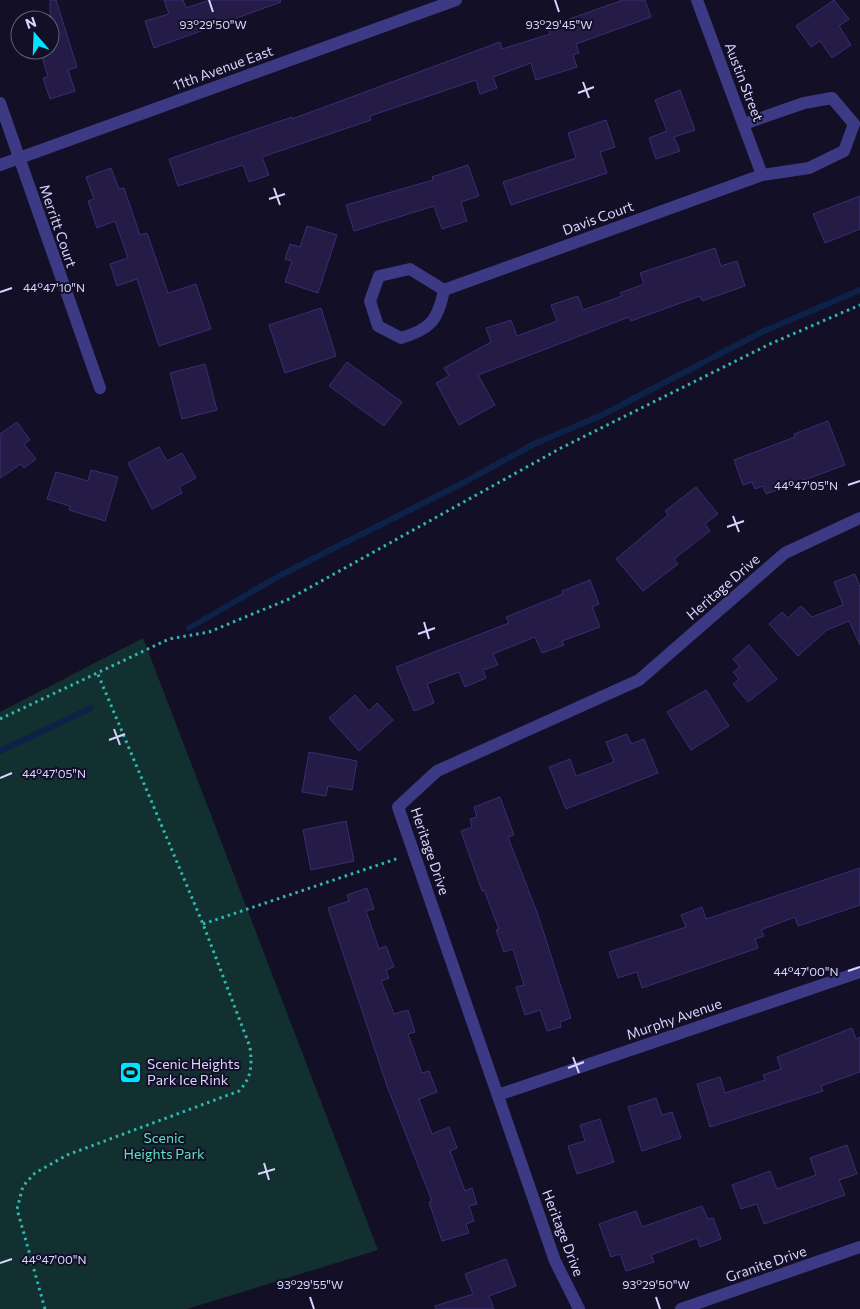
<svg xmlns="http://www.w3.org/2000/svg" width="860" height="1309" font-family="Commissioner,sans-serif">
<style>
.green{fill:#12302f}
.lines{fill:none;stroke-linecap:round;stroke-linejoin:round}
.stream{stroke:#0c2248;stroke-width:6}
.building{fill:#241b47;stroke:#3b2d73}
.path{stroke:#2fb8b0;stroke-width:3;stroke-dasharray:2.5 4;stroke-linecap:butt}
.street{stroke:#3d3a85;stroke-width:12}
.ticks{fill:none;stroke:#d9d4ff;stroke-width:2}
.labels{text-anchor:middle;stroke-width:4;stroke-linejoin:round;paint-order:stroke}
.street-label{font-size:14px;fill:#d9d4ff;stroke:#130f26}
.poi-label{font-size:14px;fill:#d9d4ff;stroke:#130f26;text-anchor:start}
.park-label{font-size:14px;fill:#5fe0c0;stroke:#130f26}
.ticks-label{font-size:12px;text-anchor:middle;fill:#d9d4ff;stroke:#130f26;stroke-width:4;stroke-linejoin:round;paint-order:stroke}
</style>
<rect width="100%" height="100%" fill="#130f26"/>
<path class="green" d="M 143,638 L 378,1250 L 187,1309 L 0,1309 L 0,712 Z"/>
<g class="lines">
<g class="stream">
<path d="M 189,628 L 281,575 L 459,485 L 534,444 L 602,415 L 762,332 L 860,290"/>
<path d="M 0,751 L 91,708"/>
</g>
</g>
<g class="building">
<path d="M 50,0 L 56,0 L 77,67 L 68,70 L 75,91 L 50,99 L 43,78 L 48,77 L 40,50 L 50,50 Z"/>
<path d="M 164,0 L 183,0 L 186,8 L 210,0 L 280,0 L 281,2 L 154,48 L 145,21 L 169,14 Z"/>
<path d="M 623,0 L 645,0 L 651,17 L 576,44 L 579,53 L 573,55 L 577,67 L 536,80 L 531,63 L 493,77 L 497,88 L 480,94 L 476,80 L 370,116 L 371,120 L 262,157 L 269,175 L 249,182 L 243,165 L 178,186 L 169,159 L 292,117 L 292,119 L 500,42 L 502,49 L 550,34 L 547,27 Z"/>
<path d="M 834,0 L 849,19 L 839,26 L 851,45 L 832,58 L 820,41 L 811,47 L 796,26 Z"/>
<path d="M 680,90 L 695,130 L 674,137 L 680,151 L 656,159 L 649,138 L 667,131 L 655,100 Z"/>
<path d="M 606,120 L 615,147 L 600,152 L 607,173 L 511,205 L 503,182 L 576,158 L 568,133 Z"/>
<path d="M 468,165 L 479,196 L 461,202 L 467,221 L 442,229 L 434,206 L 354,231 L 346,205 L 433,180 L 432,177 Z"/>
<path d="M 111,168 L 119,189 L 124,188 L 140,235 L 147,233 L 168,293 L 196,284 L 211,329 L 159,346 L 137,279 L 117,286 L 110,264 L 128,258 L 115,221 L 97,228 L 88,201 L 94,199 L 86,177 Z"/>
<path d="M 860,196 L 860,229 L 825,243 L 813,214 Z"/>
<path d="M 307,226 L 337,235 L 318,293 L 285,282 L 292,261 L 285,259 L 290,244 L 300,247 Z"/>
<path d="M 715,248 L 721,266 L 737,261 L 745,286 L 702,301 L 700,296 L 631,321 L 629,317 L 478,375 L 495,405 L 459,425 L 436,383 L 449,376 L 444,368 L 491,342 L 486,328 L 511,320 L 517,336 L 557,321 L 551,305 L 578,296 L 583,310 L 622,296 L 620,293 L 644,284 L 640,273 Z"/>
<path d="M 321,308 L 336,356 L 285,373 L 269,325 Z"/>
<path d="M 347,362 L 402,402 L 384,426 L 329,386 Z"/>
<path d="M 205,364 L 217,410 L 182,419 L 170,373 Z"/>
<path d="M 828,421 L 845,465 L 766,494 L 763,486 L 755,489 L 752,482 L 743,485 L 734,460 L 795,437 L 794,434 Z"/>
<path d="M 17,422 L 30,440 L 24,444 L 36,459 L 24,468 L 21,464 L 0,478 L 0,434 Z"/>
<path d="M 159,447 L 167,461 L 182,453 L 196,478 L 179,487 L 182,493 L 152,509 L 128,463 Z"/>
<path d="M 91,470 L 118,477 L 105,521 L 69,510 L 70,506 L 47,499 L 56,472 L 88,481 Z"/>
<path d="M 696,487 L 718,514 L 705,524 L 710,531 L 674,559 L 678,564 L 643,591 L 616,559 L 668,515 L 665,511 Z"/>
<path d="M 855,574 L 860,587 L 860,645 L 849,621 L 827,630 L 798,656 L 769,624 L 782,612 L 788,618 L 801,606 L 812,617 L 843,605 L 834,582 Z"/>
<path d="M 590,580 L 599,604 L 592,607 L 600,627 L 562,641 L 564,645 L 542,653 L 535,637 L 493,654 L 498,665 L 483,670 L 486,678 L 465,687 L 459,672 L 427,684 L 434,703 L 414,711 L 396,667 L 509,623 L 506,617 L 563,594 L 562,591 Z"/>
<path d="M 749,645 L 777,679 L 748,702 L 733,684 L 739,679 L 733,672 L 740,667 L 733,659 Z"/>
<path d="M 706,690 L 729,726 L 691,750 L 667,712 Z"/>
<path d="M 355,695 L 369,711 L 377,703 L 393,720 L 359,751 L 329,718 Z"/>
<path d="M 627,734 L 631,744 L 644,739 L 658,773 L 566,809 L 549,767 L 570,759 L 576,776 L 614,762 L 606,742 Z"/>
<path d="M 309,752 L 357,761 L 352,790 L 328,786 L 326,796 L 302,792 Z"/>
<path d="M 500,797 L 514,835 L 508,837 L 538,915 L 571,1018 L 560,1022 L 561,1027 L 547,1031 L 540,1010 L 525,1015 L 516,987 L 524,985 L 513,949 L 504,952 L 496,930 L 499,929 L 484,890 L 482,891 L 461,831 L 472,827 L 470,819 L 477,817 L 474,807 Z"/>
<path d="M 346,821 L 354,861 L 311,870 L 303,830 Z"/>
<path d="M 860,868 L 860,905 L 798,926 L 795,917 L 761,930 L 764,936 L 755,939 L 758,948 L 642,988 L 637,972 L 618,978 L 609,952 L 686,927 L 681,915 L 702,907 L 706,919 Z"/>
<path d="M 367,888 L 374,909 L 366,911 L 379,949 L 386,946 L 394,967 L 386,970 L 389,978 L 381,981 L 394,1014 L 408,1010 L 415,1032 L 408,1034 L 422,1073 L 429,1071 L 437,1092 L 419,1099 L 432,1134 L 449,1127 L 457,1148 L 450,1151 L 465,1191 L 472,1188 L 477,1204 L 469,1206 L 474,1221 L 466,1224 L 469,1233 L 442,1241 L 429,1202 L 432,1201 L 387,1086 L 328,908 L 349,901 L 347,895 Z"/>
<path d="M 852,1028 L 856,1039 L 860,1037 L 860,1072 L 821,1086 L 823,1091 L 710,1127 L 697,1084 L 720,1077 L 725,1093 L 765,1080 L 763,1075 L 781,1069 L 777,1057 Z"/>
<path d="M 656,1098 L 662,1115 L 672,1112 L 681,1138 L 642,1151 L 628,1107 Z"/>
<path d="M 600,1119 L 614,1162 L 577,1174 L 568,1146 L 585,1141 L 580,1125 Z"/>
<path d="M 847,1145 L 857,1174 L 839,1180 L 845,1195 L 764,1224 L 757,1204 L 741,1209 L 732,1185 L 770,1171 L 777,1189 L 816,1175 L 810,1158 Z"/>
<path d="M 702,1206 L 708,1219 L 713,1218 L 721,1239 L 700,1247 L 697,1238 L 651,1255 L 654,1262 L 626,1271 L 620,1254 L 611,1257 L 599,1224 L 636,1211 L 642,1227 Z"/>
<path d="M 506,1259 L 516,1286 L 489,1296 L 494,1309 L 436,1309 L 435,1306 L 473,1294 L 465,1274 Z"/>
</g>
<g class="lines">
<g class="path">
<path d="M 0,719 L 169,639 L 209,632 L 289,599 L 561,448 L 772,343 L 860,305"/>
<path d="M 203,924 L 399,858"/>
<path d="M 45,1309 L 17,1209 L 23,1186 L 35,1173 L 67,1155 L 239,1091 C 252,1077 252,1066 250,1047 L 203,924 L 97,672"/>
</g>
<g class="street">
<path d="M 697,0 L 762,175"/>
<path d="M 0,103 L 100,388"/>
<path d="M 0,165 L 456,0"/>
<path d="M 444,290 C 438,320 431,329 401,338 L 378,326 L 370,301 L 379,276 L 410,269 L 444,290 L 762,175 L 809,168 L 844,151 L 854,124 L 832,98 L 804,103 L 744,124"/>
<path d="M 498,1095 L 860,972"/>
<path d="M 579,1309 L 555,1261 L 398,807 L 437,771 L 639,680 L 785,553 L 860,518"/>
<path d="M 681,1309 L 860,1247"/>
</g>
</g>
<path class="ticks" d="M 209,0 L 213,12M 555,0 L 559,12M 583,82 L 589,98M 578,93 L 594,87M 274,188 L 280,205M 269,199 L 285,194M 0,292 L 12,288M 848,485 L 860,481M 733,516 L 739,532M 727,527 L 744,521M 424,622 L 429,639M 418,634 L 435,628M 114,729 L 120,745M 109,740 L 125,734M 0,778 L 12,773M 848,971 L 860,967M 573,1057 L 579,1073M 568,1068 L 584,1062M 264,1163 L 269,1180M 258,1174 L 275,1169M 0,1263 L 12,1259M 310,1297 L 314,1309M 656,1297 L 660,1309"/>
<defs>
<symbol id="stadium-square" viewBox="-11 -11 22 22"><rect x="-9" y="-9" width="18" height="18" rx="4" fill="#00e5ff" stroke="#130f26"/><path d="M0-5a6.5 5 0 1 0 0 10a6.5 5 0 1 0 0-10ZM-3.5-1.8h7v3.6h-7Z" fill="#111"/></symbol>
</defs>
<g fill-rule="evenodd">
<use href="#stadium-square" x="118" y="1060" width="25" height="25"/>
</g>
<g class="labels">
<g class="street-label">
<text transform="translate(223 68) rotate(-20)" y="5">11th Avenue East</text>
<text transform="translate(744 82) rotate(69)" y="5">Austin Street</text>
<text transform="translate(598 218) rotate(-20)" y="5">Davis Court</text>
<text transform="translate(58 226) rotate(71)" y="5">Merritt Court</text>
<text transform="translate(723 587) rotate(-41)" y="5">Heritage Drive</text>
<text transform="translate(430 851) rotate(71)" y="5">Heritage Drive</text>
<text transform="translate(674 1019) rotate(-19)" y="5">Murphy Avenue</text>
<text transform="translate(563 1233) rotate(69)" y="5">Heritage Drive</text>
<text transform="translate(766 1264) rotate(-19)" y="5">Granite Drive</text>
</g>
<g class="poi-label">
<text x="147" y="1069">Scenic Heights<tspan x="147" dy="16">Park Ice Rink</tspan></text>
</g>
<g class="park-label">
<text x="164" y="1143">Scenic<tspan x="164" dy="16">Heights Park</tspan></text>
</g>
</g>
<g class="ticks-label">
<text x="213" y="29">93°29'50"W</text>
<text x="559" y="29">93°29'45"W</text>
<text x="54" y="292">44°47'10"N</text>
<text x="806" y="490">44°47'05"N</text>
<text x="54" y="778">44°47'05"N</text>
<text x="806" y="976">44°47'00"N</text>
<text x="54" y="1264">44°47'00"N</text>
<text x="310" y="1289">93°29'55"W</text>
<text x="656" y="1289">93°29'50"W</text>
</g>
<g transform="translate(35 35) rotate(341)"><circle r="24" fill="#130f26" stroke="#625e7d"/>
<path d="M0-4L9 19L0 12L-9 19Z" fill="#00e5ff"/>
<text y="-8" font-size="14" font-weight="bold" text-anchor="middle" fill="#d9d4ff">N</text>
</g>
</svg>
